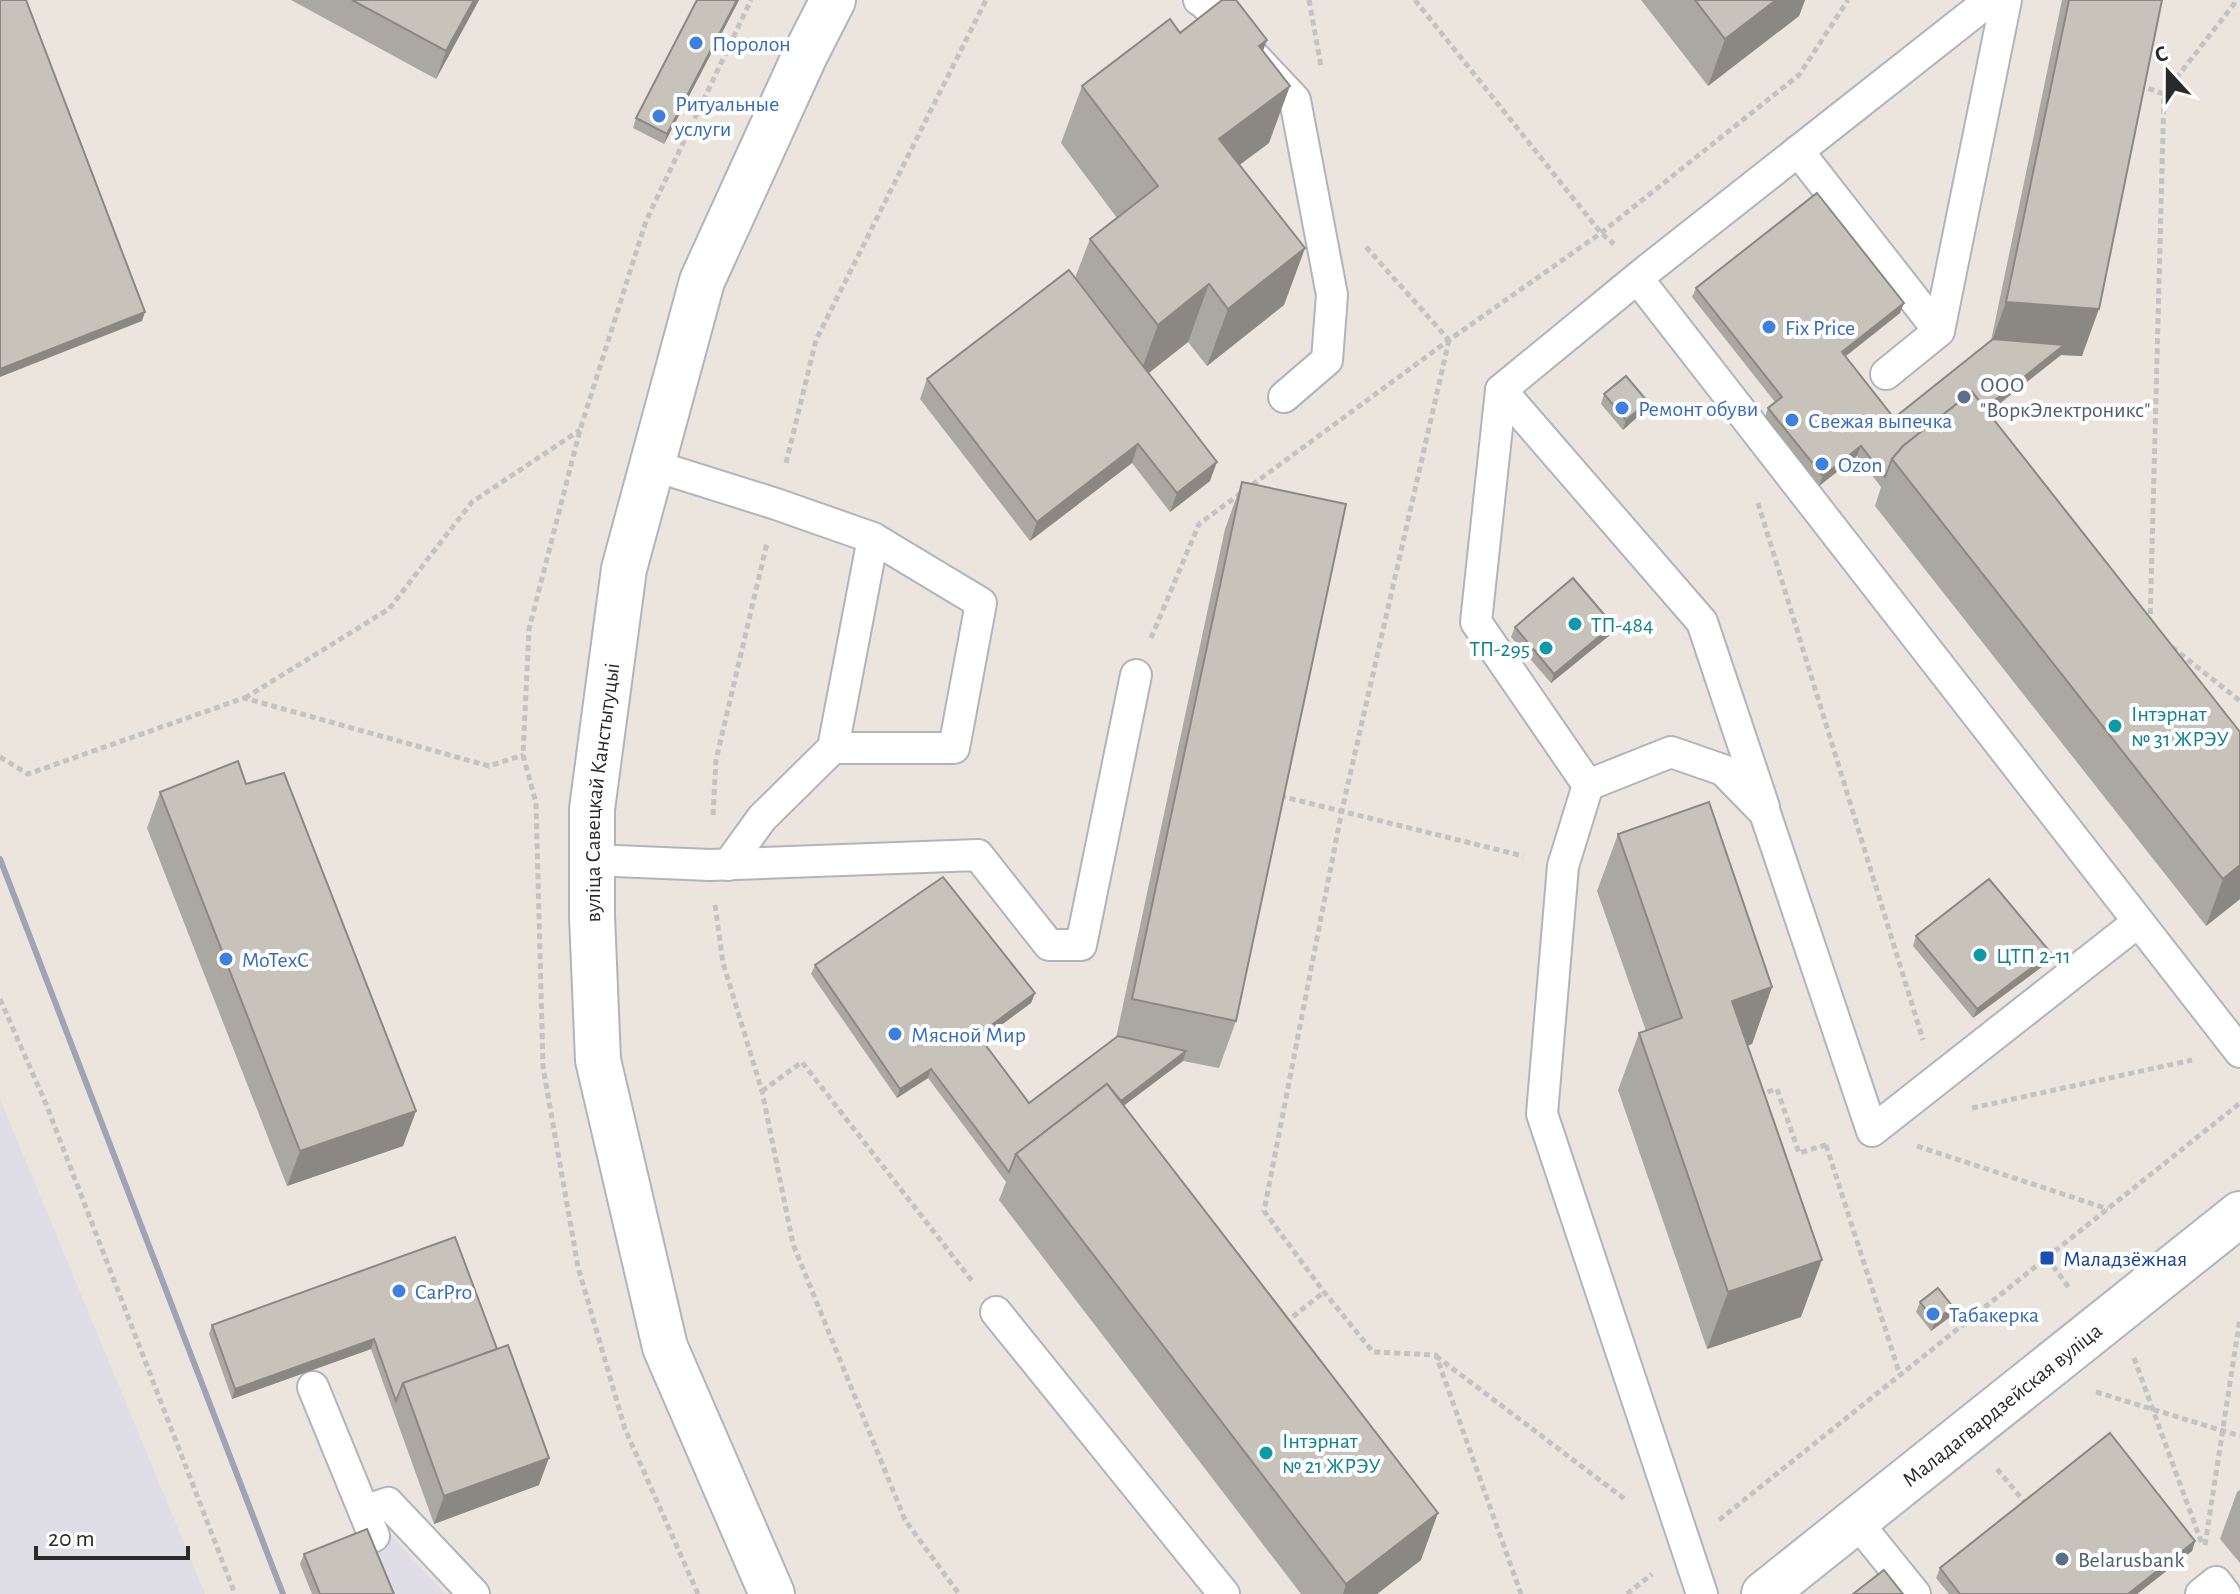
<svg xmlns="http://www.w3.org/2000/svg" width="2240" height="1594" font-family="'Alegreya Sans',sans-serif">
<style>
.industrial{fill:#dfdde5}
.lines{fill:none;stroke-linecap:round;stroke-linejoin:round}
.service-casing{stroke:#b0b4be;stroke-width:34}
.minor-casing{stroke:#b0b4be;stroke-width:48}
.secondary-casing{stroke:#b0b4be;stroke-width:48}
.path{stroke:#c3c3c3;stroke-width:5;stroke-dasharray:6 4;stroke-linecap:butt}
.service{stroke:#fff;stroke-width:30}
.minor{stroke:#fff;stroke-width:44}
.secondary{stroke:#fff;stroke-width:44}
.rail{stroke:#a0a3b4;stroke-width:6}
.wall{fill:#aba8a1}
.shaded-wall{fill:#8b8883}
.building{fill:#c7c3bb;stroke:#8b8883;stroke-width:2}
.shop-dot{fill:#3f7fe0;stroke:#fff;stroke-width:3}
.service-dot{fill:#5c6f8a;stroke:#fff;stroke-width:3}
.culture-dot{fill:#0f9aa8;stroke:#fff;stroke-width:3}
.transit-dot{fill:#1a4fb4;stroke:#fff;stroke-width:3}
.labels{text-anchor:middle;stroke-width:8;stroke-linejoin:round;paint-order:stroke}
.shop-label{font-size:22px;fill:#366cbe;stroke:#fff;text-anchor:start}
.service-label{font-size:22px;fill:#4e5e75;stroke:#fff;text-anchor:start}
.culture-label{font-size:22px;fill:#0d838f;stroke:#fff;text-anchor:start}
.street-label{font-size:22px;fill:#2a2a2a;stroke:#fff}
.transit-label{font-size:22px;fill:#164399;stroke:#fff;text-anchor:start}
</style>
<rect width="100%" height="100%" fill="#ece5dd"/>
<g class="industrial">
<path d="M 0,1099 L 205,1594 L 0,1594 Z"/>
<path d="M 386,1530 L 445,1594 L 312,1594 L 300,1564 Z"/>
</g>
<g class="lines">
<defs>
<g id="service">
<path d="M 1199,0 L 1204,3 L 1295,100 L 1332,295 L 1327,360 L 1284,397"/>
<path d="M 1798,151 L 1939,331"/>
<path d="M 1638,279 L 2240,1052"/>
<path d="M 1886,374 L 1939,331 L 2006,0"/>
<path d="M 1501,390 L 1702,622 L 1764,807"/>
<path d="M 652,465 L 776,504 L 873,538 L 833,748 L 954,748 L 981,603 L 873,538"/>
<path d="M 1588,785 L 1476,622 L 1501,390 L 1646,271 L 1990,0"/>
<path d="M 592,860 L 710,865 L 978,855 L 1049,945 L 1081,945 L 1136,675"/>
<path d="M 728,865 L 762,818 L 833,748"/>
<path d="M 996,1312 L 1224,1594"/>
<path d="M 313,1387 L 374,1536"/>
<path d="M 364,1511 L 388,1503 L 474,1594"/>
<path d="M 1856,1521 L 1915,1594"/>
<path d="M 1702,1594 L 1542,1114 L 1563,866 L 1588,785 L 1671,752 L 1723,770 L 1765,813 L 1872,1131 L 2138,922"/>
<path d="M 2201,1594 L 2216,1582 L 2225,1594"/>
</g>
<g id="minor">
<path id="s1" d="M 1764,1594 L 2240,1214"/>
</g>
<g id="secondary">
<path id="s2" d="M 772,1594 L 665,1347 L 598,1060 L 592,916 L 592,809 L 624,569 L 702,281 L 805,55 L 833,0"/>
</g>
</defs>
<use href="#service" class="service-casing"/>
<use href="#minor" class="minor-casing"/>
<use href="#secondary" class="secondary-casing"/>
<g class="path">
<path d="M 1309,0 L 1321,66"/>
<path d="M 1415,0 L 1601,233 L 1614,244"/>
<path d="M 2139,85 L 2164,94"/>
<path d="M 1366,247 L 1449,340"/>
<path d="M 1449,340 L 1342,810 L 1264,1211 L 1324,1292 L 1373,1352 L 1436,1355 L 1521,1594"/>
<path d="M 786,463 L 816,340 L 986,0"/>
<path d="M 1758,503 L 1923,1040"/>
<path d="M 2150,624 L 2164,94 L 2234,4 L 2235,0"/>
<path d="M 1151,638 L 1199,524 L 1449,340 L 1601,233 L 1799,75 L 1848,0"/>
<path d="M 2172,647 L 2240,701"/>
<path d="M 245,698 L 389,609 L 472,502 L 580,430"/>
<path d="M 0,757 L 28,774 L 244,698 L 489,766 L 523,755"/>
<path d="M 1280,796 L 1523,856"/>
<path d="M 713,815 L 716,760 L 767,543"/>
<path d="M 715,905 L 723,963 L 762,1091 L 793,1244 L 905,1520 L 959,1594"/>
<path d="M 0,999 L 46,1104 L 235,1594"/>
<path d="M 762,1091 L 802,1062 L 972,1281"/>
<path d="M 1758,1095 L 1777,1089 L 1799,1153 L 1829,1144"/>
<path d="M 1972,1108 L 2192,1060"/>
<path d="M 1826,1145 L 1900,1375"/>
<path d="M 1917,1146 L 2108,1209"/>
<path d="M 2047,1258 L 2070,1289"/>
<path d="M 1285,1323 L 1324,1292"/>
<path d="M 1436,1356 L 1626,1500"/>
<path d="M 2134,1358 L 2202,1544"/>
<path d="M 2096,1392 L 2240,1436"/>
<path d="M 1997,1469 L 2027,1505"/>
<path d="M 1719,1520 L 2240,1103"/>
<path d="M 2205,1545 L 2240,1318"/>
<path d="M 698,1594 L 625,1429 L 578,1267 L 543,1067 L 536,803 L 523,755 L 529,629 L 580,430 L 646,221 L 751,0"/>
<path d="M 1627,1594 L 1652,1574"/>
</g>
<use href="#service" class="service"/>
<use href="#minor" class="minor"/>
<use href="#secondary" class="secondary"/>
<path class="rail" d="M 0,859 L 283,1594"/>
</g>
<g class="wall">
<path d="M 291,0 L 479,0 L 436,79 Z"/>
<path d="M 697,0 L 739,0 L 664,144 L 633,128 L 636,118 Z"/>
<path d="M 1641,0 L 1805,0 L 1799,16 L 1708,86 Z"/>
<path d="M 2062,0 L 2162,0 L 2082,356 L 2061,355 L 1988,413 L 2240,899 L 2206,926 L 1875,506 L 1881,487 L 1857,456 L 1819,486 L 1765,417 L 1768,408 L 1775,402 L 1692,297 L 1696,288 L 1900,313 L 1845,357 L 1894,418 L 1991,341 Z"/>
<path d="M 1180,33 L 1263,51 L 1269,143 L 1239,165 L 1305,248 L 1284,305 L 1207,366 L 1188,342 L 1149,373 L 1210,481 L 1170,512 L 1132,463 L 1030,541 L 920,399 L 927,379 L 1075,278 L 1090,239 L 1117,218 L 1061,143 L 1082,86 Z"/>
<path d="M 1604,394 L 1644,411 L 1623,430 L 1601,404 Z"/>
<path d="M 1242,482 L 1236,1021 L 1219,1068 L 1183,1061 L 1124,1105 L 1421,1560 L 1377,1594 L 1301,1594 L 999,1200 L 1006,1182 L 928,1078 L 897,1098 L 811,974 L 815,965 L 1035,993 L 1031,1003 L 981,1040 L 1029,1103 L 1116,1038 L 1225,529 Z"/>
<path d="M 1515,627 L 1610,635 L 1551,683 L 1511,637 Z"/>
<path d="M 246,784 L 416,1111 L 403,1146 L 287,1186 L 147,828 L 160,792 Z"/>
<path d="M 1618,834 L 1772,987 L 1752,1044 L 1748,1045 L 1801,1317 L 1707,1349 L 1618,1090 L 1639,1033 L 1646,1031 L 1597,891 Z"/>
<path d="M 1916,936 L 2051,953 L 2047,963 L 1973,1018 L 1913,946 Z"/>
<path d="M 455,1237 L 539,1485 L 434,1524 L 371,1349 L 232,1399 L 209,1334 L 212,1325 Z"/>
<path d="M 1920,1302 L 1953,1307 L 1950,1317 L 1931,1331 L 1916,1312 Z"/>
<path d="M 2240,1490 L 2240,1563 L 2220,1539 L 2237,1492 Z"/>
<path d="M 2195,1541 L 2192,1551 L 2137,1594 L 1949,1594 L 1936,1578 L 1940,1568 Z"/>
<path d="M 304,1554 L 394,1594 L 312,1594 L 300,1564 Z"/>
</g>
<g class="shaded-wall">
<path d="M 474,0 L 479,0 L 436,79 L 446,51 Z"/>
<path d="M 737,0 L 739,0 L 664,144 L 667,134 Z"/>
<path d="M 1776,0 L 1805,0 L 1799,16 L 1708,86 L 1725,39 Z"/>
<path d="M 1267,40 L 1246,97 L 1259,46 Z"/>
<path d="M 1290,86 L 1269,143 L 1198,196 L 1219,139 Z"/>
<path d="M 1305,248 L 1284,305 L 1207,366 L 1228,309 Z"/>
<path d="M 1209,284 L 1188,342 L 1137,382 L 1158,325 Z"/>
<path d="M 2006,302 L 2099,309 L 2082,356 L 2061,355 L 1906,477 L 1989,349 Z"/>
<path d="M 1904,303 L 1900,313 L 1838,362 L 1842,352 Z"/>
<path d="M 145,312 L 142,321 L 0,377 L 0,369 Z"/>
<path d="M 1648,402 L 1644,411 L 1623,430 L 1626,420 Z"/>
<path d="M 1138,444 L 1132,463 L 1030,541 L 1037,522 Z"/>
<path d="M 1861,446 L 1857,456 L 1819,486 L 1823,476 Z"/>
<path d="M 1217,462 L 1210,481 L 1170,512 L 1177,493 Z"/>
<path d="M 1613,625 L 1610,635 L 1551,683 L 1554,674 Z"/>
<path d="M 2240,865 L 2240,899 L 2206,926 L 2223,879 Z"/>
<path d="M 2051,953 L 2047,963 L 1973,1018 L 1977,1009 Z"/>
<path d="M 1772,987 L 1752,1044 L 1711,1058 L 1732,1001 Z"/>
<path d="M 1035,993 L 1031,1003 L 974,1045 L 978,1035 Z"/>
<path d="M 1186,1051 L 1183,1061 L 1032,1175 L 1029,1170 Z"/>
<path d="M 931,1069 L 928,1078 L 897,1098 L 900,1089 Z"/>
<path d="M 416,1111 L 403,1146 L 287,1186 L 300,1151 Z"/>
<path d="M 1822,1260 L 1801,1317 L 1707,1349 L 1728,1292 Z"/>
<path d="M 1953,1307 L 1950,1317 L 1931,1331 L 1935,1321 Z"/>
<path d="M 374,1339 L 371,1349 L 232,1399 L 235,1389 Z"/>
<path d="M 549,1458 L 539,1485 L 434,1524 L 444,1496 Z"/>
<path d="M 1438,1513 L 1421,1560 L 1377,1594 L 1343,1594 L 1346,1584 Z"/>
<path d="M 2195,1541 L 2192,1551 L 2137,1594 L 2128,1594 Z"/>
</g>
<g class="building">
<path d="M 0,0 L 26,0 L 145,312 L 0,369 Z"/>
<path d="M 352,0 L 474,0 L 446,51 Z"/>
<path d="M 697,0 L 737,0 L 667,134 L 636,118 Z"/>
<path d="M 1222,0 L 1236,0 L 1267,40 L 1259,46 L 1290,86 L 1219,139 L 1305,248 L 1228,309 L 1209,284 L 1158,325 L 1090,239 L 1158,186 L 1082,86 L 1170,19 L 1180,33 Z"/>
<path d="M 1695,0 L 1776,0 L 1725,39 Z"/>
<path d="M 2069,0 L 2162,0 L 2099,309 L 2006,302 Z"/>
<path d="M 1817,193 L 1904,303 L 1842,352 L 1894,418 L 1993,339 L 2064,345 L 1985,408 L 1972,392 L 1903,446 L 1892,459 L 1885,477 L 1861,446 L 1823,476 L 1768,408 L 1782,397 L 1696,288 Z"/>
<path d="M 1069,270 L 1217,462 L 1177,493 L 1138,444 L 1037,522 L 927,379 Z"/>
<path d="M 1626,376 L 1648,402 L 1626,420 L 1604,394 Z"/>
<path d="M 1972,392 L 2240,732 L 2240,865 L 2223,879 L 1892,459 L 1903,446 Z"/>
<path d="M 1242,482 L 1346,504 L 1236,1021 L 1132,999 Z"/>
<path d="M 1573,578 L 1613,625 L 1554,674 L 1515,627 Z"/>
<path d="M 238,761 L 246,784 L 284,773 L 416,1111 L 300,1151 L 160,792 Z"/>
<path d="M 1709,802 L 1772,987 L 1732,1001 L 1822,1260 L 1728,1292 L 1639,1033 L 1682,1018 L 1618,834 Z"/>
<path d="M 943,877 L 1035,993 L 978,1035 L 1029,1103 L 1118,1036 L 1186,1051 L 1121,1101 L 1107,1084 L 1016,1154 L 1009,1172 L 931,1069 L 900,1089 L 815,965 Z"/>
<path d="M 1989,879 L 2051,953 L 1977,1009 L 1916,936 Z"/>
<path d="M 1107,1084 L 1438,1513 L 1346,1584 L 1016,1154 Z"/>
<path d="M 455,1237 L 497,1349 L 403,1383 L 396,1401 L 374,1339 L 235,1389 L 212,1325 Z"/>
<path d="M 1938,1288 L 1953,1307 L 1935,1321 L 1920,1302 Z"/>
<path d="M 508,1345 L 549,1458 L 444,1496 L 403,1383 Z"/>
<path d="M 2110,1433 L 2195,1541 L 2128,1594 L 1960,1594 L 1940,1568 Z"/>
<path d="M 367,1529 L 394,1594 L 320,1594 L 304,1554 Z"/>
<path d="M 1884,1570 L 1903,1594 L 1853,1594 Z"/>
</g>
<g class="shop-dot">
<circle cx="696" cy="43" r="8"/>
<circle cx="659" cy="116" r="8"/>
<circle cx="1769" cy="327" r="8"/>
<circle cx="1622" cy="408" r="8"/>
<circle cx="1792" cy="420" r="8"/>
<circle cx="1822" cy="464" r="8"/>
<circle cx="226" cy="959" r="8"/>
<circle cx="895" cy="1034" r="8"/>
<circle cx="399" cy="1291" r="8"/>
<circle cx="1933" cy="1314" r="8"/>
</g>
<g class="service-dot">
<circle cx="1964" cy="397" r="8"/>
<circle cx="2062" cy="1559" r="8"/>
</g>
<g class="culture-dot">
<circle cx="1575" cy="624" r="8"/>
<circle cx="1546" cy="648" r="8"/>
<circle cx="2115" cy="726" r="8"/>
<circle cx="1980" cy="955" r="8"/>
<circle cx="1266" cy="1453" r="8"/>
</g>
<rect class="transit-dot" x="2039" y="1250" width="16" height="16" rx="4"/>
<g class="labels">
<g class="shop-label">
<text x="712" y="51">Поролон</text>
<text x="675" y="111">Ритуальные<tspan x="675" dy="25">услуги</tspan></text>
<text x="1785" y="335">Fix Price</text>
<text x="1638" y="416">Ремонт обуви</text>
<text x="1808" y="428">Свежая выпечка</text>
<text x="1838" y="472">Ozon</text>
<text x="242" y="967">MoTexC</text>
<text x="911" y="1042">Мясной Мир</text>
<text x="415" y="1299">CarPro</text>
<text x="1949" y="1322">Табакерка</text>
</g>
<g class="service-label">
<text x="1980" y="392">ООО<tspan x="1980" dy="25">"ВоркЭлектроникс"</tspan></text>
<text x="2078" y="1567">Belarusbank</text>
</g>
<g class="culture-label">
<text x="1591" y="632">ТП-484</text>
<text x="1530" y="656" text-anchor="end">ТП-295</text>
<text x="2131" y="721">Інтэрнат<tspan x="2131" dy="25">№ 31 ЖРЭУ</tspan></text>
<text x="1996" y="963">ЦТП 2-11</text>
<text x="1282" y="1448">Інтэрнат<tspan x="1282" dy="25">№ 21 ЖРЭУ</tspan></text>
</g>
<g class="street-label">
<text dy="8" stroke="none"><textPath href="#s2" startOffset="832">вуліца Савецкай Канстытуцыі</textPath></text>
<text dy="8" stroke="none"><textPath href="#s1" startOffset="304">Маладагвардзейская вуліца</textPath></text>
</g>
<g class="transit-label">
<text x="2063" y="1266">Маладзёжная</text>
</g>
</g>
<g transform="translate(2168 72) rotate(339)" stroke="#ffffff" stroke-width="6" paint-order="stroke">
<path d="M0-6L14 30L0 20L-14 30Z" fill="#2a2a2a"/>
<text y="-12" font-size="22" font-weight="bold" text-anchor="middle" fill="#2a2a2a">С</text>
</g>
<path d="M36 1546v12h152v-12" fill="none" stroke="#2a2a2a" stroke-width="4"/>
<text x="48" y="1546" font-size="24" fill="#2a2a2a" stroke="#ffffff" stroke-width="6" paint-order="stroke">20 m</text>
</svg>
